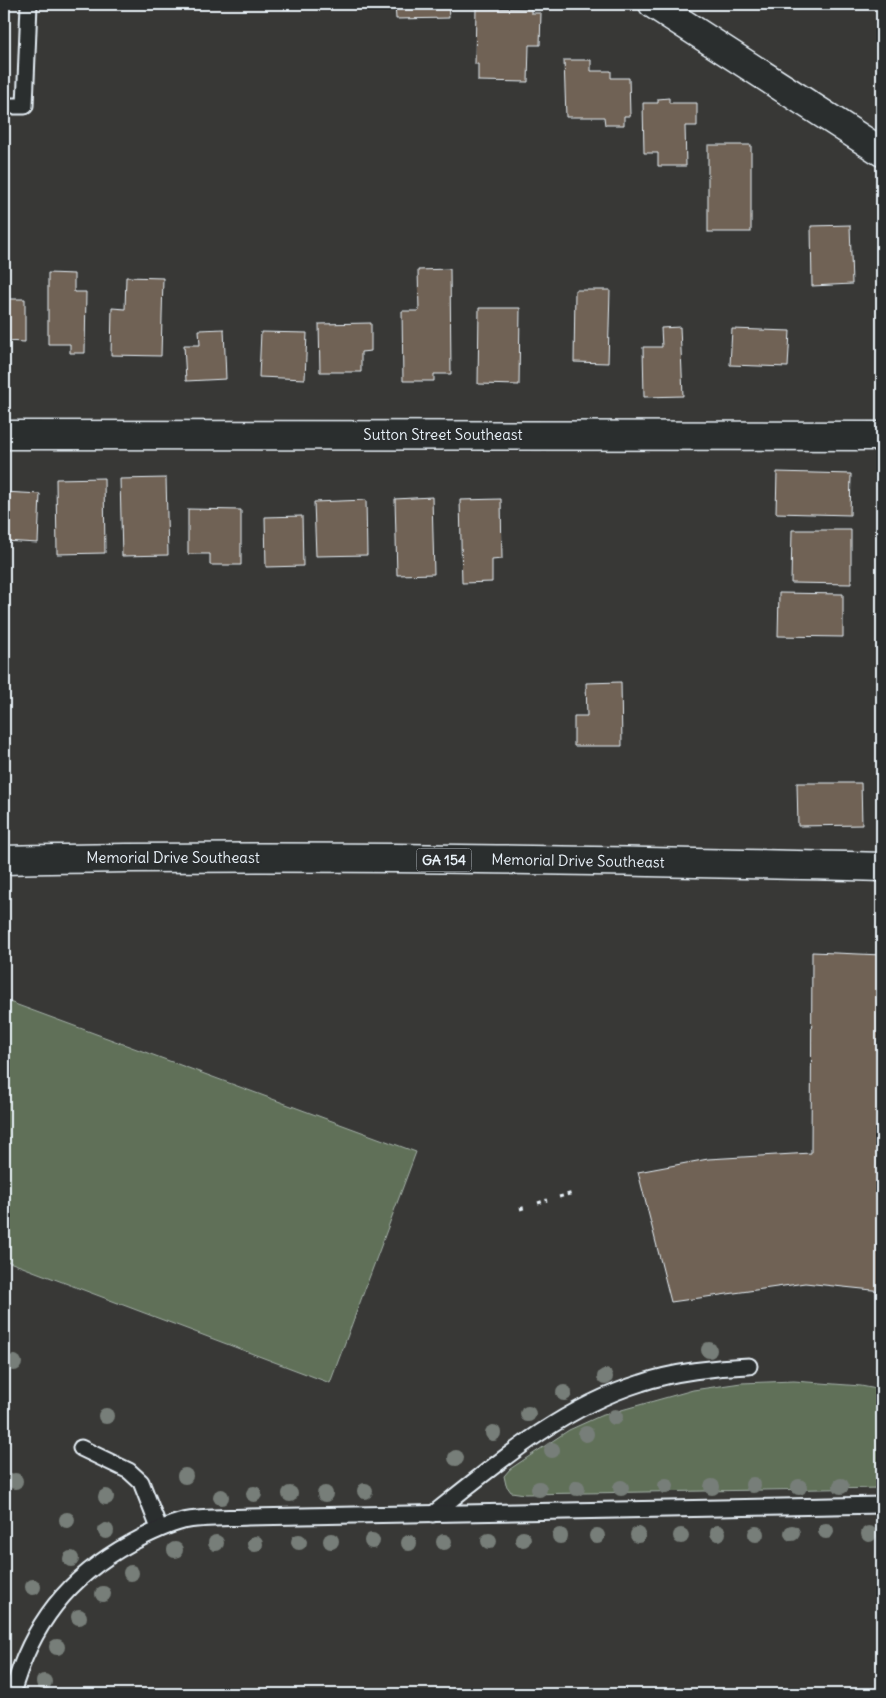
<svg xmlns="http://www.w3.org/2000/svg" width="886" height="1698" font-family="Delius,sans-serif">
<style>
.green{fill:#607059;stroke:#a4b0a8}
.building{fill:#6f6255;stroke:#e8f1f8}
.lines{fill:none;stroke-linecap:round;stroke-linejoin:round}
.lane-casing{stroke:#e8f1f8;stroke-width:19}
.street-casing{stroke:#e8f1f8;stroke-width:31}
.primary-casing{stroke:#e8f1f8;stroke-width:31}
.path{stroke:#e8f1f8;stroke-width:3;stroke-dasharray:4 4;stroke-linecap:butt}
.lane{stroke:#2a2d2e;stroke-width:15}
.street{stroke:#2a2d2e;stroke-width:28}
.primary{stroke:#2a2d2e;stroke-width:28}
.tree{fill:#777e79}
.labels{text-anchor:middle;stroke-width:4;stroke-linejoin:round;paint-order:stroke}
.shield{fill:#2a2d2e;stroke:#afb6bb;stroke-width:1}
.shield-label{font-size:14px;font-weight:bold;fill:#e8f1f8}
.street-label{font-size:15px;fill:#e8f1f8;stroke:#2a2d2e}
</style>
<rect width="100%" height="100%" fill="#383836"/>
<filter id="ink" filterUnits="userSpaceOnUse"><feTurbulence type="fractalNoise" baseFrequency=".02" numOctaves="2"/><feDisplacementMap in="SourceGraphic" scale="10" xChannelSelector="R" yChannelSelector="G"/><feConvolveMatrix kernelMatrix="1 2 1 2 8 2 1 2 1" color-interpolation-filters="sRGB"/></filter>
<g filter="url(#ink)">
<g class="green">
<path d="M 4,1000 L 416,1152 L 330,1383 L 4,1260 Z"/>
<path d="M 794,1381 L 861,1386 L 882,1390 L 882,1488 L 525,1494 L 511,1492 L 506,1485 L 504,1476 L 510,1469 L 569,1430 L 600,1416 L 693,1390 L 741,1383 Z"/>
</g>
<g class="building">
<path d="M 395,4 L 448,4 L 449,18 L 396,19 Z"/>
<path d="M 476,8 L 531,9 L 531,13 L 541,13 L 540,45 L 529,45 L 528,82 L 478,81 L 478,64 L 475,64 Z"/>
<path d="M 564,60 L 591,60 L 591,71 L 611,71 L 611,78 L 629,78 L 630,116 L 624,116 L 624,125 L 605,125 L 604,117 L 566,117 Z"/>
<path d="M 669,98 L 669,103 L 697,103 L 697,126 L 685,126 L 686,166 L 658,166 L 658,153 L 644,153 L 643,103 L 658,103 L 658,99 Z"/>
<rect x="708" y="145" width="43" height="87"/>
<path d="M 850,225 L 852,284 L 812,286 L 811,226 Z"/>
<path d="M 450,269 L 451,374 L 434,374 L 434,381 L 403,381 L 402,311 L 419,311 L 418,270 Z"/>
<path d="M 4,273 L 7,273 L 7,299 L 25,299 L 25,342 L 4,341 Z"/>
<path d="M 48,273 L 74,274 L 74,292 L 86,292 L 85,353 L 70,353 L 70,344 L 48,344 Z"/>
<path d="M 126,277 L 163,278 L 161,356 L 111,355 L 112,308 L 125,309 Z"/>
<path d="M 575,290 L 610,290 L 608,363 L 574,362 Z"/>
<path d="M 479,308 L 520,308 L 519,385 L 478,384 Z"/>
<path d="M 371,323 L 371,351 L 361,352 L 361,372 L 320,372 L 319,324 Z"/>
<path d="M 680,327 L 683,396 L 644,397 L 643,347 L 662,347 L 661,328 Z"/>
<path d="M 224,329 L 226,379 L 186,381 L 184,345 L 200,345 L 199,330 Z"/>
<path d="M 732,329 L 790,331 L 788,367 L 730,365 Z"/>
<path d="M 261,332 L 307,333 L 305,379 L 259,377 Z"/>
<path d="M 777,472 L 851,474 L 850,515 L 776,513 Z"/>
<path d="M 104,478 L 105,553 L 57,554 L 56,479 Z"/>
<path d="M 166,478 L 168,555 L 122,556 L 120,479 Z"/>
<path d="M 4,492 L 40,494 L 38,543 L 4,541 Z"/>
<path d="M 432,497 L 434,574 L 397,575 L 395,499 Z"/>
<path d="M 501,499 L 502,559 L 492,560 L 492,582 L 462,583 L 460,500 Z"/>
<path d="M 366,500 L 367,555 L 316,556 L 314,502 Z"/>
<path d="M 188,509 L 241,510 L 241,565 L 210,565 L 210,554 L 188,554 Z"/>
<path d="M 302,516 L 303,566 L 266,567 L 265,517 Z"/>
<path d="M 792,530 L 851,530 L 851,584 L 791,583 Z"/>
<path d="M 779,593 L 843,594 L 843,637 L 778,636 Z"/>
<path d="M 621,682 L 622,746 L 574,746 L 574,716 L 587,716 L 586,683 Z"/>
<path d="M 797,783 L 861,783 L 862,825 L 798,826 Z"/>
<path d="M 812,952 L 882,955 L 882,1291 L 805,1283 L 671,1302 L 638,1172 L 708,1159 L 811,1153 Z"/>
</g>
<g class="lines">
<defs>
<g id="lane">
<path d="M 4,106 L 25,106 L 29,4"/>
<path d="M 81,1448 L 129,1471 L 141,1482 L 159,1528"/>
<path d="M 433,1514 C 497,1463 561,1408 641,1383 C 673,1372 716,1367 749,1366"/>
<path d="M 12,1694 C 31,1625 68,1577 131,1543 C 148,1534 164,1526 183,1521 C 202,1517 228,1518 248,1517 L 882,1505"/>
</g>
<g id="street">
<path d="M 653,4 L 882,152"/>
<path d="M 4,435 L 882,436"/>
</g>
<path id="primary" d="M 4,860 C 296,854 590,860 882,867"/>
</defs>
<use href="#lane" class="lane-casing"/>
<use href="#street" class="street-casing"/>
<use href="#primary" class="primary-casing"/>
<g class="path">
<path d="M 559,1197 L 573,1193"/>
<path d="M 538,1203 L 547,1200"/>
<path d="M 520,1209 L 526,1207"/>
</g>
<use href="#lane" class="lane"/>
<use href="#street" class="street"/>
<use href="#primary" class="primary"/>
</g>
<g class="tree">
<circle cx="709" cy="1350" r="8"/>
<circle cx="14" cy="1363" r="8"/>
<circle cx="605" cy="1377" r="8"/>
<circle cx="564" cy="1393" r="8"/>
<circle cx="528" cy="1414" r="8"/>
<circle cx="106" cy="1416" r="8"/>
<circle cx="615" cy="1417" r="8"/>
<circle cx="493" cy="1433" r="8"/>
<circle cx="586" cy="1434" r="8"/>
<circle cx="552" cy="1450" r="8"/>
<circle cx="456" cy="1458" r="8"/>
<circle cx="185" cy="1476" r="8"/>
<circle cx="15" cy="1481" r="8"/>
<circle cx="753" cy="1485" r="8"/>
<circle cx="666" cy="1486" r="8"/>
<circle cx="841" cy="1486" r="8"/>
<circle cx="712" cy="1487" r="8"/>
<circle cx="799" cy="1487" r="8"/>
<circle cx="577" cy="1488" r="8"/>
<circle cx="621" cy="1488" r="8"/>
<circle cx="539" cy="1489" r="8"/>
<circle cx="365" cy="1491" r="8"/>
<circle cx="254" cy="1494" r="8"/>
<circle cx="290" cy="1494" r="8"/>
<circle cx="325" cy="1494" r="8"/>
<circle cx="106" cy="1497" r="8"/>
<circle cx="221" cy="1497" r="8"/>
<circle cx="67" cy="1520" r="8"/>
<circle cx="106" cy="1531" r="8"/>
<circle cx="826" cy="1531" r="8"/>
<circle cx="718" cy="1533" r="8"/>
<circle cx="792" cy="1533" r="8"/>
<circle cx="756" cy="1534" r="8"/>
<circle cx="869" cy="1534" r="8"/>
<circle cx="638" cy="1535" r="8"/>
<circle cx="560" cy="1536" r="8"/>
<circle cx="597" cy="1536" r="8"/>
<circle cx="681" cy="1536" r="8"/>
<circle cx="523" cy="1539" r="8"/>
<circle cx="331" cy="1541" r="8"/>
<circle cx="372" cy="1541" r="8"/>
<circle cx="489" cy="1541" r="8"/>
<circle cx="299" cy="1542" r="8"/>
<circle cx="444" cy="1542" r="8"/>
<circle cx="216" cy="1543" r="8"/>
<circle cx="409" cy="1543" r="8"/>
<circle cx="255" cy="1544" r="8"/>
<circle cx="175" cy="1550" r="8"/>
<circle cx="71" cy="1559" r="8"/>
<circle cx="131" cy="1573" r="8"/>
<circle cx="33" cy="1587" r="8"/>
<circle cx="103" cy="1594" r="8"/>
<circle cx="79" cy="1617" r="8"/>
<circle cx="57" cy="1647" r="8"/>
<circle cx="44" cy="1682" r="8"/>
</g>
</g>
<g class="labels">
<rect class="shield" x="416.5" y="848.5" width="55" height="23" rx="4"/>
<g class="shield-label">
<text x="444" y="865">GA 154</text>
</g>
<g class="street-label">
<text x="443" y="440">Sutton Street Southeast</text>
<text x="173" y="863">Memorial Drive Southeast</text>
<text transform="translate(578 861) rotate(1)" y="5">Memorial Drive Southeast</text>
</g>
</g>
<rect width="886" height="1698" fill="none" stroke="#2a2d2e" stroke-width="20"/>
<rect x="10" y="10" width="866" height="1678" fill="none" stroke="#e8f1f8" stroke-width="2" filter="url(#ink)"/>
</svg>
